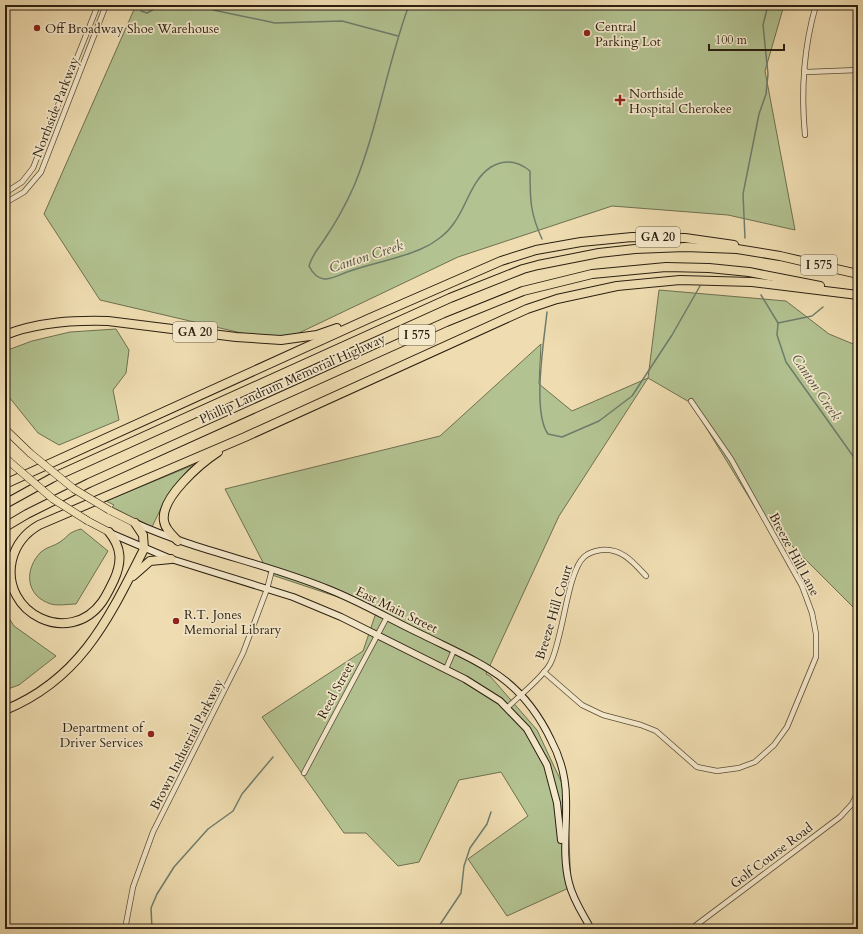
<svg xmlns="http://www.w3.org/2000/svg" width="863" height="934" font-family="Cardo,serif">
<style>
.green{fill:#b3c291;stroke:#6e7050}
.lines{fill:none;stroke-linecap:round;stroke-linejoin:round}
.stream{stroke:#6d7d6c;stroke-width:1.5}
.street-casing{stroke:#5b4e38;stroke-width:6}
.secondary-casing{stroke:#2a1f10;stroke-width:8}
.primary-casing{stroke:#2a1f10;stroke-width:8}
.highway-casing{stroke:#2a1f10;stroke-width:10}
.street{stroke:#f5e9cc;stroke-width:4.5}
.secondary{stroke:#f5e9cc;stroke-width:6}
.primary{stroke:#efddb1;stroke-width:7}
.highway{stroke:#efddb1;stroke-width:8}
.primary-bridge-casing{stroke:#2a1f10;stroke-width:8;stroke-linecap:butt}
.primary-bridge{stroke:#efddb1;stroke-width:7}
.poi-dot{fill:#8f2418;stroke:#f5e9cc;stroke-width:1.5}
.labels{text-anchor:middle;stroke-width:3.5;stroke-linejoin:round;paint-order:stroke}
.shield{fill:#f5e9cc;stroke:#675c48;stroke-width:1}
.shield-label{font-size:12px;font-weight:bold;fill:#2a1f10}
.poi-label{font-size:13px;fill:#2a1f10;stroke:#f5e9cc;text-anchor:start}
.street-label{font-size:13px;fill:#2a1f10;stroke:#f5e9cc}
.water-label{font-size:14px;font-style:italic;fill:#4c4e3e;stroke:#f5e9cc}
</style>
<rect width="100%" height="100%" fill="#efddb1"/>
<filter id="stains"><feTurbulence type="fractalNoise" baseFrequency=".005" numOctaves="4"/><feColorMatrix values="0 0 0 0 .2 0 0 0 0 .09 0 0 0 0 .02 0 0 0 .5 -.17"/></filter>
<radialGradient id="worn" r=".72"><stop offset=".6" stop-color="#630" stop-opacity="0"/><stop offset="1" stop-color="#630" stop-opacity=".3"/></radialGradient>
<g class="green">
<path d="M 136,5 L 784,5 L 765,71 L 795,230 L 728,215 L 612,206 L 458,257 L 280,342 L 100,300 L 44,214 Z"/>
<path d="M 659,290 L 786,301 L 829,334 L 858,346 L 858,612 L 758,512 L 691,403 L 648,378 L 559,516 L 486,674 L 490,676 L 537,730 L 567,794 L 571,887 L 507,916 L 468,859 L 528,816 L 501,772 L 459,780 L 419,862 L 398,866 L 366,833 L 344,833 L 262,717 L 363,651 L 377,610 L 269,574 L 225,489 L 440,436 L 541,344 L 539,384 L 572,411 L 648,378 Z"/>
<path d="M 116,329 L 129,350 L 126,373 L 113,390 L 119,420 L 59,445 L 38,433 L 5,392 L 5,351 L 32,341 L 70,332 Z"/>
<path d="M 198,463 L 162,506 L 152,527 L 112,507 L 114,505 L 106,501 Z"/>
<path d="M 81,529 L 108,551 L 76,604 C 69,604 58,606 51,604 C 25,596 24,569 41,552 C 46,547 55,546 60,542 C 70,535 67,533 81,529 Z"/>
<path d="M 5,612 L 14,626 L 56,656 L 19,685 L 5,690 Z"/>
</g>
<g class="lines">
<g class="stream">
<path d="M 206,5 L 213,10 L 275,23 L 342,21 L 398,36"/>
<path d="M 409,5 C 387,64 378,128 354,186 C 346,204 335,224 324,240 C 318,249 312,255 309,266 C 312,272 317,278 324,279 C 331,280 343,273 350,271 C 373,263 398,259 421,249 C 433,244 447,234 454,223 C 467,206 471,180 491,167 C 505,159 518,161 530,171 C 530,199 530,213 542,239"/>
<path d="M 141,11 L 147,13 L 161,5"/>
<path d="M 745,238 L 743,194 L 759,114 L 766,94 L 768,74 L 763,25 L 768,5"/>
<path d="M 761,295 L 778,323 L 777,335 L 786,362 L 858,463"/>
<path d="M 547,312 C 544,341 532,412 548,434 L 562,437 L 599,421 L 632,396 L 672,335 L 700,286"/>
<path d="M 778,323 L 812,316 L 823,307"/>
<path d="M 152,929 L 151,908 L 157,894 L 174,867 L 208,829 L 233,811 L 242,794 L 273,757"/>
<path d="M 437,929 L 461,893 L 464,866 L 470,848 L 487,824 L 491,812"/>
</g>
<defs>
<g id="street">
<path d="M 805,70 L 807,72 L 858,70"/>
<path d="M 805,135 C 801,93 804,46 816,5"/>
<path d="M 5,193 L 22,182 L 33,168 L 98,5"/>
<path d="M 5,203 L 24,192 L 41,172 L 106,5"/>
<path d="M 446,669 L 454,650"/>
<path d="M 544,672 L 582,705 L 603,715 L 641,725 L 656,731 L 697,767 L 717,771 L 739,768 L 755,762 L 774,745 L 787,727 L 816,657 L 816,634 L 812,613 L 802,586 L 731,459 L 691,401"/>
<path d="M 508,707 C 520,695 542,678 550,664 C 563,640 567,572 584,557 C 588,553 595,551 601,550 C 622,548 633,562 646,576"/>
<path d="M 304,773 L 387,617"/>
<path d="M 125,929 L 133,887 L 153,832 L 243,653 L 267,589 L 272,570"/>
<path d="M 691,929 L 840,817 L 852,804 L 858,792"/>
</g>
<g id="secondary">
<path d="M 135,523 C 197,551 265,563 328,589 C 361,602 391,620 423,635 C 481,664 521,677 551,740 C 560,757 566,779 566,799 C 567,827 562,855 569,883 C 573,900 583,914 591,929"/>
<path d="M 110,533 L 171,559 L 293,597 L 341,617 L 465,679 L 500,701 L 527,729 L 547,765 L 557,803 L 561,840"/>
</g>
<g id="primary">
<path d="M 5,429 L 30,453"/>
<path d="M 5,457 L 11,463"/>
<path d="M 109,510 L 135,523"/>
<path d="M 88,521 L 109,532"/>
</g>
<g id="highway">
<path d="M 5,335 C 38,322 73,320 108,321 L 236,337 L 281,340 L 317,335 L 337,328"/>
<path d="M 5,484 L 368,319 L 501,261 L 536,250 L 581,242 L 632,237 L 685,238 L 734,245"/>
<path d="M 5,504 L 52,478 L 450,298 L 523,269 L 538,265 L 599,253 L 635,249 L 685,247 L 737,249 L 780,256 L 858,274"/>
<path d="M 5,527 L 27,514 L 89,483 L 446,322 L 523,291 L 592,274 L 666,267 L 709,268 L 749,272 L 820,286"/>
<path d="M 109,532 C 122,548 122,562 114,580 C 110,588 107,595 102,602 C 70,647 0,614 12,560 C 16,544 25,533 39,525 L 245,437 L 527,309 L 557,299 L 617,286 L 680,280 L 752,282 L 858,295"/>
<path d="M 178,541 C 172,535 165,529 164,521 C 160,498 201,463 218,452"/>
<path d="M 133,576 L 150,561 L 171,559"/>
<path d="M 5,710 C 81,679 109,618 144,549 L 143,535 L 135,523"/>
</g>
</defs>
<use href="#street" class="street-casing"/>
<use href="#secondary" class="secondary-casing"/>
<use href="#primary" class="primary-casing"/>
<use href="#highway" class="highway-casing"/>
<use href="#street" class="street"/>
<use href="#secondary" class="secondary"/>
<use href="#primary" class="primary"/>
<use href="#highway" class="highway"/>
<defs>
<g id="primary-bridge">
<path d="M 30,453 L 74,489 L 109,510"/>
<path d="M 11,463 L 53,499 L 88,521"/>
</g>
</defs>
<use href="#primary-bridge" class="primary-bridge-casing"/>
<use href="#primary-bridge" class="primary-bridge"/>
</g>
<g class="poi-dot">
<circle cx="37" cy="28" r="4"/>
<circle cx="587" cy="33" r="4"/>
<path d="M618 94h4v4h4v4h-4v4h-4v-4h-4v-4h4z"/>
<circle cx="176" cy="621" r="4"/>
<circle cx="151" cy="734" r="4"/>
</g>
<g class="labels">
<g class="shield">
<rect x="636" y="227" width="44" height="20" rx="3"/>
<rect x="801" y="255" width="36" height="20" rx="3"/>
<rect x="173" y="322" width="44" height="20" rx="3"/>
<rect x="399" y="325" width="36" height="20" rx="3"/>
</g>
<g class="shield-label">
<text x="658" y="241">GA 20</text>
<text x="819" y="269">I 575</text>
<text x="195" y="336">GA 20</text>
<text x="417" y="339">I 575</text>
</g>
<g class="poi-label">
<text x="595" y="31">Central<tspan x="595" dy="15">Parking Lot</tspan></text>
<text x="45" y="33">Off Broadway Shoe Warehouse</text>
<text x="629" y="98">Northside<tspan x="629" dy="15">Hospital Cherokee</tspan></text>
<text x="184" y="619">R.T. Jones<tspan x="184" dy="15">Memorial Library</tspan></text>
<text x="143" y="732" text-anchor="end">Department of<tspan x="143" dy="15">Driver Services</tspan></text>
</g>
<g class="street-label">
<text transform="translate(55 107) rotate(-69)" y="5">Northside Parkway</text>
<text transform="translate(292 378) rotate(-24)" y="5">Phillip Landrum Memorial Highway</text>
<text transform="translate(795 554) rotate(62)" y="5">Breeze Hill Lane</text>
<text transform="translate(397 609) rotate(26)" y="5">East Main Street</text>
<text transform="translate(553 612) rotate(-73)" y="5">Breeze Hill Court</text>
<text transform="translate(335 690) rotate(-62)" y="5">Reed Street</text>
<text transform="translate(186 744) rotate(-63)" y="5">Brown Industrial Parkway</text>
<text transform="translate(771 855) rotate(-37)" y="5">Golf Course Road</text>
</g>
<g class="water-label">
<text transform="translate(366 256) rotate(-18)" y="5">Canton Creek</text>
<text transform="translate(817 387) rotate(56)" y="5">Canton Creek</text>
</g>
</g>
<rect width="863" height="934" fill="none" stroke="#efddb1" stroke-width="20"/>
<rect x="6" y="6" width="851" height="922" fill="none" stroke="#2a1f10" stroke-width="2"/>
<rect x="10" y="10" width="843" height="914" fill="none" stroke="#2a1f10"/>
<path d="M709 44v6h75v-6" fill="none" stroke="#2a1f10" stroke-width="2"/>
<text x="715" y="44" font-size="12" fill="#2a1f10" stroke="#f5e9cc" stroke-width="3" paint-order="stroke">100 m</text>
<rect width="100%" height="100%" filter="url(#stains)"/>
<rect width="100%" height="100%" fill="url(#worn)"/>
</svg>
